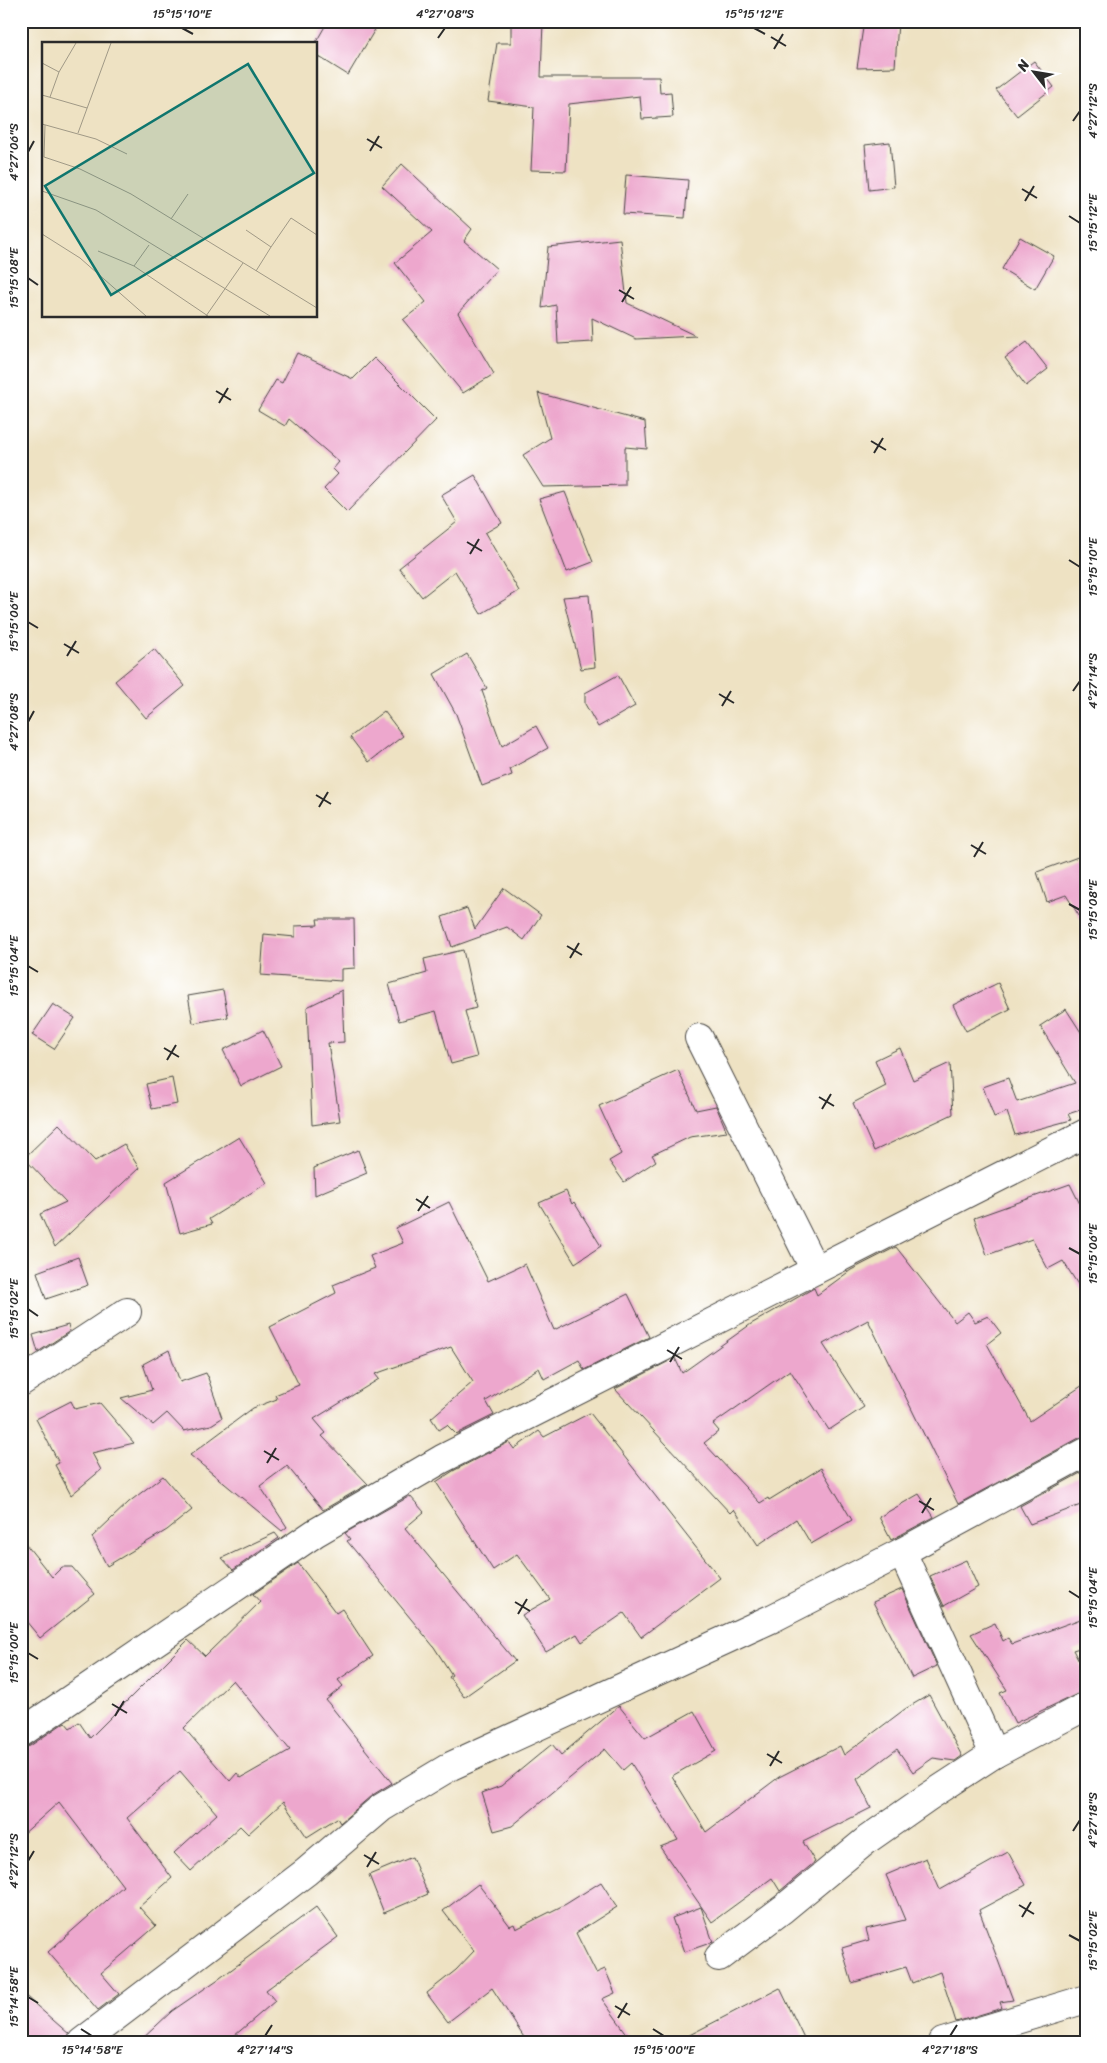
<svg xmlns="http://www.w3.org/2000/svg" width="1107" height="2063" font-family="Sriracha,sans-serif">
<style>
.building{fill:#eda7cd;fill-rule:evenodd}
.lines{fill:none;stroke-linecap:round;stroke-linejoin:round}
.minor-casing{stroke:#484642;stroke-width:30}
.minor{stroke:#fff;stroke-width:28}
.ticks{fill:none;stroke:#2b2b2b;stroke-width:2}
.inset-road{fill:none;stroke:#a09986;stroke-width:1}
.view{fill:#0f766e;fill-opacity:0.15;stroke:#0f766e;stroke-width:2.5}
.inset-edge{fill:none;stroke:#2b2b2b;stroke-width:2.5}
.neatline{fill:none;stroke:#2b2b2b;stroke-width:2}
.ticks-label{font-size:12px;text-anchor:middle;fill:#2b2b2b}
</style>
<rect width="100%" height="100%" fill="#fff"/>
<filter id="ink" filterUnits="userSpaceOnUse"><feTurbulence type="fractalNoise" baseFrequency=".02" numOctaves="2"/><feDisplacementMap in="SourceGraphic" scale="10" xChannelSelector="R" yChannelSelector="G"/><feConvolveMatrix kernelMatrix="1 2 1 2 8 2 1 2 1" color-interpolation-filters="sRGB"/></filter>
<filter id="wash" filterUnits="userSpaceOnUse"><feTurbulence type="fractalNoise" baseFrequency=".0096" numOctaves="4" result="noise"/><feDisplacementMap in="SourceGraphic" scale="20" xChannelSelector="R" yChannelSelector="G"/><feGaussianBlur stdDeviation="1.12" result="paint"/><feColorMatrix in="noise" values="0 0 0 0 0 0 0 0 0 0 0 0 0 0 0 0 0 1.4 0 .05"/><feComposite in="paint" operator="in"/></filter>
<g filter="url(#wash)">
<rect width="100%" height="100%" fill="#eee2c3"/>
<g id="blocks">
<g class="building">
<path d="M 328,21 L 380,21 L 348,75 L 316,55 L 316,42 Z"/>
<path d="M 511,21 L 543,21 L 541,77 L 659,77 L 660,93 L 671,92 L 673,117 L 642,119 L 640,96 L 569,104 L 566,171 L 531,170 L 534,107 L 488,101 L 497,43 L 511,43 Z"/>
<path d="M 864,21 L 898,21 L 895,67 L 857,68 Z"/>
<path d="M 1034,61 L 1054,87 L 1017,116 L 996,90 Z"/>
<path d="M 890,142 L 894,187 L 869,190 L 865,145 Z"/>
<path d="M 402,164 L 472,229 L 464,241 L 497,269 L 458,313 L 494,374 L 463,393 L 403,320 L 426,302 L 395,263 L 432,232 L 382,186 Z"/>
<path d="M 626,175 L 688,180 L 685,218 L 623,214 Z"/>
<path d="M 1020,237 L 1054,256 L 1035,289 L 1002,269 Z"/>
<path d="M 620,239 L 627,303 L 696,336 L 636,339 L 592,318 L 593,342 L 558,344 L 556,305 L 542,308 L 548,247 Z"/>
<path d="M 1027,342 L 1048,369 L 1026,386 L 1005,358 Z"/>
<path d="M 297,353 L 353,379 L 374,358 L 436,420 L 347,512 L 324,489 L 338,474 L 333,469 L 339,462 L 289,419 L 285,426 L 258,410 L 276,380 L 282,383 Z"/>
<path d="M 538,393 L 645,422 L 647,449 L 625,447 L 625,485 L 543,487 L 523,455 L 550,438 Z"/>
<path d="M 475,475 L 502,523 L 485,533 L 519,591 L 481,614 L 455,571 L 422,597 L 399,568 L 457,522 L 441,495 Z"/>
<path d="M 565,492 L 593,562 L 567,572 L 539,499 Z"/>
<path d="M 589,595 L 595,667 L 581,669 L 563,597 Z"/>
<path d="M 154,649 L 185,686 L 146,718 L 115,681 Z"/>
<path d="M 467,654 L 487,688 L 482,691 L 502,746 L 536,726 L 548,748 L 510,769 L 512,775 L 482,786 L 456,714 L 434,674 Z"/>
<path d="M 618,675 L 635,706 L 598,727 L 585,704 L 585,693 Z"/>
<path d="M 384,711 L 403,736 L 369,762 L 350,737 Z"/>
<path d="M 1086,854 L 1086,927 L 1066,895 L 1047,902 L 1037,872 Z"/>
<path d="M 504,888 L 541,915 L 524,940 L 507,927 L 452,947 L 442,917 L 467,908 L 475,929 Z"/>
<path d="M 317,919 L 354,919 L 355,968 L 341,969 L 341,981 L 261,975 L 264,934 L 295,937 L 295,926 L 318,925 Z"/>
<path d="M 463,950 L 476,1008 L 465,1011 L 477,1057 L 451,1064 L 436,1011 L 399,1021 L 389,984 L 427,973 L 424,959 Z"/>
<path d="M 998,983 L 1010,1009 L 966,1031 L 953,1005 Z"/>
<path d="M 223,990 L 228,1017 L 193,1023 L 188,996 Z"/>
<path d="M 342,990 L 344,1042 L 328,1043 L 340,1121 L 312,1125 L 307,1007 Z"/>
<path d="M 53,1004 L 75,1018 L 54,1049 L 32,1035 Z"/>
<path d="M 1066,1009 L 1086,1040 L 1086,1108 L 1068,1114 L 1071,1120 L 1015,1135 L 1007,1112 L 994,1117 L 983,1087 L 1008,1078 L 1017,1102 L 1075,1083 L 1040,1026 Z"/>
<path d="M 263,1030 L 281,1066 L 241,1086 L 223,1050 Z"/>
<path d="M 900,1048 L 913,1080 L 950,1063 L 953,1114 L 874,1151 L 853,1103 L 886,1086 L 875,1060 Z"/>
<path d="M 678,1070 L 696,1110 L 716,1106 L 727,1132 L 690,1137 L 652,1155 L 656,1161 L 624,1182 L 609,1161 L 621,1154 L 599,1106 Z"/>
<path d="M 172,1078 L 177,1104 L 152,1109 L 146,1084 Z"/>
<path d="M 59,1124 L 95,1161 L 124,1144 L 139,1168 L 55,1247 L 40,1214 L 66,1202 L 24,1158 Z"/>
<path d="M 239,1137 L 267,1183 L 209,1219 L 212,1224 L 180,1233 L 166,1182 Z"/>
<path d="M 358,1150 L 367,1173 L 315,1195 L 314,1168 Z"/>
<path d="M 1070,1184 L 1086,1216 L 1086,1297 L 1063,1261 L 1048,1269 L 1032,1239 L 987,1255 L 974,1218 Z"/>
<path d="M 566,1191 L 572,1204 L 574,1202 L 601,1246 L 575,1263 L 539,1203 Z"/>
<path d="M 449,1202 L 488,1281 L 525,1264 L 554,1330 L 628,1294 L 649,1337 L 584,1370 L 579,1360 L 544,1379 L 539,1368 L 486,1401 L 494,1415 L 456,1434 L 447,1425 L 439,1430 L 431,1418 L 473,1382 L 451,1347 L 375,1374 L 379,1379 L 314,1419 L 326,1433 L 322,1436 L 368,1484 L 323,1510 L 287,1466 L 260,1486 L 287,1527 L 282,1531 L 190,1455 L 253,1408 L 277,1399 L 275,1395 L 299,1385 L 270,1327 L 336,1293 L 333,1285 L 375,1268 L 370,1256 L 403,1243 L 396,1228 Z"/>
<path d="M 896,1247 L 955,1322 L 968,1312 L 975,1322 L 988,1316 L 1001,1333 L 987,1344 L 1030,1421 L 1086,1383 L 1086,1436 L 1079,1438 L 958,1504 L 868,1320 L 823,1344 L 864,1407 L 829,1430 L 790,1370 L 713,1424 L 719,1431 L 704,1443 L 760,1503 L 768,1498 L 769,1500 L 821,1468 L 852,1520 L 811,1544 L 796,1519 L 758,1545 L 734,1509 L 730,1513 L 615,1389 L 675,1358 L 682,1373 L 751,1324 L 814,1288 L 817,1295 L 851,1270 Z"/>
<path d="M 78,1257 L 88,1285 L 46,1299 L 37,1272 Z"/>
<path d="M 68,1325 L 70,1331 L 38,1352 L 33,1335 Z"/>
<path d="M 169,1350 L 180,1382 L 206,1373 L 208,1377 L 209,1377 L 208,1378 L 222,1418 L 211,1425 L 184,1431 L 167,1413 L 153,1425 L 121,1398 L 152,1390 L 143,1364 Z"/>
<path d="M 71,1401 L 75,1409 L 100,1403 L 134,1443 L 92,1453 L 101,1470 L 71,1495 L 55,1465 L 59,1463 L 36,1419 Z"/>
<path d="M 590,1413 L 720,1578 L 641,1637 L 624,1613 L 582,1642 L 577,1634 L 546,1652 L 522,1615 L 550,1599 L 517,1554 L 493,1570 L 436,1482 L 453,1471 L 509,1442 L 514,1449 L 539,1431 L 544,1437 Z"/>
<path d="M 1086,1470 L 1086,1503 L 1030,1524 L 1020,1506 Z"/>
<path d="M 163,1476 L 192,1510 L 167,1530 L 107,1566 L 92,1537 L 129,1502 Z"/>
<path d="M 919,1494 L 934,1517 L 891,1540 L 879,1517 Z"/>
<path d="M 410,1496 L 424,1512 L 405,1528 L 515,1661 L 464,1697 L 449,1677 L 452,1675 L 434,1647 L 347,1541 L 350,1539 L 345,1533 Z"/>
<path d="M 275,1533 L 279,1538 L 233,1570 L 222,1558 Z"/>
<path d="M 21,1538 L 52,1577 L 62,1567 L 72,1567 L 95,1594 L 40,1638 L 21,1615 Z"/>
<path d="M 966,1560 L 978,1587 L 944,1606 L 930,1576 Z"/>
<path d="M 298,1563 L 336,1613 L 342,1609 L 373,1656 L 338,1680 L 343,1686 L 326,1700 L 392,1783 L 371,1796 L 340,1823 L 337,1818 L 307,1837 L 283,1802 L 248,1834 L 240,1826 L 191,1871 L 174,1853 L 217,1814 L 180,1771 L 127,1818 L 172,1878 L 139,1907 L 156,1926 L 101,1973 L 119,1994 L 98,2010 L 48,1952 L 123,1886 L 59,1802 L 21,1836 L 21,1748 L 30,1746 L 65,1722 L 70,1728 L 79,1722 L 90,1738 L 188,1640 L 205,1656 L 260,1602 L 253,1594 ZM 233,1680 L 290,1750 L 241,1778 L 237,1773 L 230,1781 L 184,1728 Z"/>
<path d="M 902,1589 L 937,1666 L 912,1678 L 873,1602 Z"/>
<path d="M 1086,1617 L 1086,1646 L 1073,1650 L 1086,1675 L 1086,1690 L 1015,1723 L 1000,1693 L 1007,1690 L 971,1634 L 995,1623 L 1003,1641 L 1008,1638 L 1012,1644 Z"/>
<path d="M 929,1695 L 962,1756 L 955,1761 L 933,1758 L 913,1772 L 897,1749 L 857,1779 L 871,1808 L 803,1842 L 815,1862 L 780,1891 L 772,1878 L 712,1922 L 660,1847 L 678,1840 L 631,1763 L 623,1770 L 605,1749 L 512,1826 L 494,1831 L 482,1793 L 501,1786 L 552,1744 L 561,1755 L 619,1706 L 645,1738 L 694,1711 L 716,1751 L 672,1776 L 706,1832 L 779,1777 L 840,1746 L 844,1755 L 905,1709 Z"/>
<path d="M 1008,1852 L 1026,1885 L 979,1910 L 1013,2000 L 1000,2002 L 1002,2008 L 956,2022 L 940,1972 L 912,1983 L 906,1967 L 852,1983 L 842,1948 L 869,1940 L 866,1929 L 905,1920 L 886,1875 L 926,1858 L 940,1890 Z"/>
<path d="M 412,1857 L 428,1894 L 384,1913 L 369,1875 Z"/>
<path d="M 601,1882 L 617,1907 L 576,1933 L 596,1973 L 605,1969 L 615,1993 L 602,1999 L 633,2042 L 527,2042 L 492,1988 L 448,2022 L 428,1995 L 427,1993 L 456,1970 L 474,1951 L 443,1911 L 478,1884 L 510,1926 L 514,1924 L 516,1929 L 566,1904 Z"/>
<path d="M 316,1907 L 338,1937 L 266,1990 L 275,2001 L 227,2042 L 139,2042 L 172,2011 L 220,1978 Z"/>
<path d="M 701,1907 L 713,1942 L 684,1952 L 672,1918 Z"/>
<path d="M 780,1988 L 806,2042 L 676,2042 Z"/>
<path d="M 21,1992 L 69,2034 L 67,2042 L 21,2042 Z"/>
</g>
</g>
</g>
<g filter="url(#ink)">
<use href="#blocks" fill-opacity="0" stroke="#484642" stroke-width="1"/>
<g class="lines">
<defs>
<g id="minor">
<path d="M 699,1038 L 815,1270"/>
<path d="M 21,1382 L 127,1312"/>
<path d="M 902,1552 L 994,1754"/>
<path d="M 21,1733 L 315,1533 L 442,1459 L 1086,1133"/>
<path d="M 719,1957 L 783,1909 L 868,1839 L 928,1797 L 994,1754 L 1086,1706"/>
<path d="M 82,2042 L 306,1872 L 381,1808 L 451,1766 L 773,1618 L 902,1552 L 1086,1452"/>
<path d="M 943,2042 L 1086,1999"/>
</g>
</defs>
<use href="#minor" class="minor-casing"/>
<use href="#minor" class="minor"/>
</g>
</g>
<path class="ticks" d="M 182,28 L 193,34M 754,28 L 765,34M 771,37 L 786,46M 438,38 L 445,28M 774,49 L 783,34M 1073,121 L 1080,111M 367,139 L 382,148M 370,151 L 379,136M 28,152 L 34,141M 1022,189 L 1037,198M 1025,201 L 1034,186M 1069,216 L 1080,223M 28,278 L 38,285M 619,290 L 634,299M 622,302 L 631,287M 216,391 L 231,400M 219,403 L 228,388M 871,441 L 886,450M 874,453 L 883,438M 467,542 L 482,551M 470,554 L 479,539M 1069,560 L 1080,567M 28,622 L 38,628M 64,644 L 79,653M 67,656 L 76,641M 1073,691 L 1080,681M 719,694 L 734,703M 722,706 L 731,691M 28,722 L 34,711M 316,795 L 331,804M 319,807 L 328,792M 971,845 L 986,854M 974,857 L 983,842M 1069,904 L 1080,910M 567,946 L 582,955M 570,958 L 579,943M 28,966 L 38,972M 164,1048 L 179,1057M 167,1060 L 176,1045M 819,1097 L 834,1106M 822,1109 L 831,1094M 416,1199 L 430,1208M 418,1211 L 428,1196M 1069,1248 L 1080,1254M 28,1309 L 38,1316M 667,1350 L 682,1359M 670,1362 L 679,1347M 264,1451 L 279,1460M 267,1463 L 276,1448M 919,1501 L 934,1510M 922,1513 L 931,1498M 1069,1591 L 1080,1598M 515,1602 L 530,1611M 518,1614 L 527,1599M 28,1653 L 38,1659M 112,1704 L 127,1713M 115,1716 L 124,1701M 767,1754 L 782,1763M 770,1766 L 779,1751M 1073,1831 L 1080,1820M 364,1855 L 379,1864M 28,1861 L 34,1851M 367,1867 L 376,1852M 1019,1905 L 1034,1914M 1022,1917 L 1031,1902M 1069,1935 L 1080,1941M 28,1997 L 38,2003M 615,2006 L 630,2015M 618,2018 L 627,2003M 81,2029 L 92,2036M 653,2029 L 664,2036M 265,2036 L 272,2025M 950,2036 L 957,2025"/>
<g transform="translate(42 42)">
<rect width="275" height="275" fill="#eee2c3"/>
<path class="inset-road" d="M 0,21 L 17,30M 0,53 L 45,66M 8,55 L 17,30 L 34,1M 0,82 L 54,97 L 85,112M 3,83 L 2,115 L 38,127 L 89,152 L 275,266M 36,91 L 69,1M 0,149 L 54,168 L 228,274M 129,177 L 146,152M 204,188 L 229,205 L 214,229M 0,192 L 38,216 L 104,274M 229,205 L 249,176 L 275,193M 56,209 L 92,224 L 166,274M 92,224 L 107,203M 164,274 L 201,221"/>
<path class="view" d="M 206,22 L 272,131 L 69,253 L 3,144 Z"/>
<rect width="275" height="275" class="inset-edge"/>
</g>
<rect width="1107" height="2063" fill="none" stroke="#fff" stroke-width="55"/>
<g transform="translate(1034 72) rotate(301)" stroke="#ffffff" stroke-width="4" paint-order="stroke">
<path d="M0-4L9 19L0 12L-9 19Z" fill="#2b2b2b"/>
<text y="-8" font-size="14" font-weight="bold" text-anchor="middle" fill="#2b2b2b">N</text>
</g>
<rect x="28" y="28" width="1052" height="2008" class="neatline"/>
<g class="ticks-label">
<text x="182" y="18">15°15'10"E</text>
<text x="445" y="18">4°27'08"S</text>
<text x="754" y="18">15°15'12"E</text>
<text transform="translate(1093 111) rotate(-90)" y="4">4°27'12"S</text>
<text transform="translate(14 152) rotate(-90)" y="4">4°27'06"S</text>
<text transform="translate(1093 223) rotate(-90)" y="4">15°15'12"E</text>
<text transform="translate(14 278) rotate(-90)" y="4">15°15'08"E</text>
<text transform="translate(1093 567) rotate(-90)" y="4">15°15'10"E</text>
<text transform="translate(14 622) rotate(-90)" y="4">15°15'06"E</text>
<text transform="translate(1093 681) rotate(-90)" y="4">4°27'14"S</text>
<text transform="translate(14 722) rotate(-90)" y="4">4°27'08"S</text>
<text transform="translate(1093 910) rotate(-90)" y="4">15°15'08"E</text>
<text transform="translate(14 966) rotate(-90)" y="4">15°15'04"E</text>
<text transform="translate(1093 1254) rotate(-90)" y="4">15°15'06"E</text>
<text transform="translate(14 1309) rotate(-90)" y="4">15°15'02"E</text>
<text transform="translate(1093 1598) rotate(-90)" y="4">15°15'04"E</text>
<text transform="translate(14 1653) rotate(-90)" y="4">15°15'00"E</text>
<text transform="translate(1093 1820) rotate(-90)" y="4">4°27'18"S</text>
<text transform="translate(14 1861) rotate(-90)" y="4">4°27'12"S</text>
<text transform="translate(1093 1941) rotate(-90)" y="4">15°15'02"E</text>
<text transform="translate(14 1997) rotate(-90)" y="4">15°14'58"E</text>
<text x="92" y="2054">15°14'58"E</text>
<text x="265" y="2054">4°27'14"S</text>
<text x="664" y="2054">15°15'00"E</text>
<text x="950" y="2054">4°27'18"S</text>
</g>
</svg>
